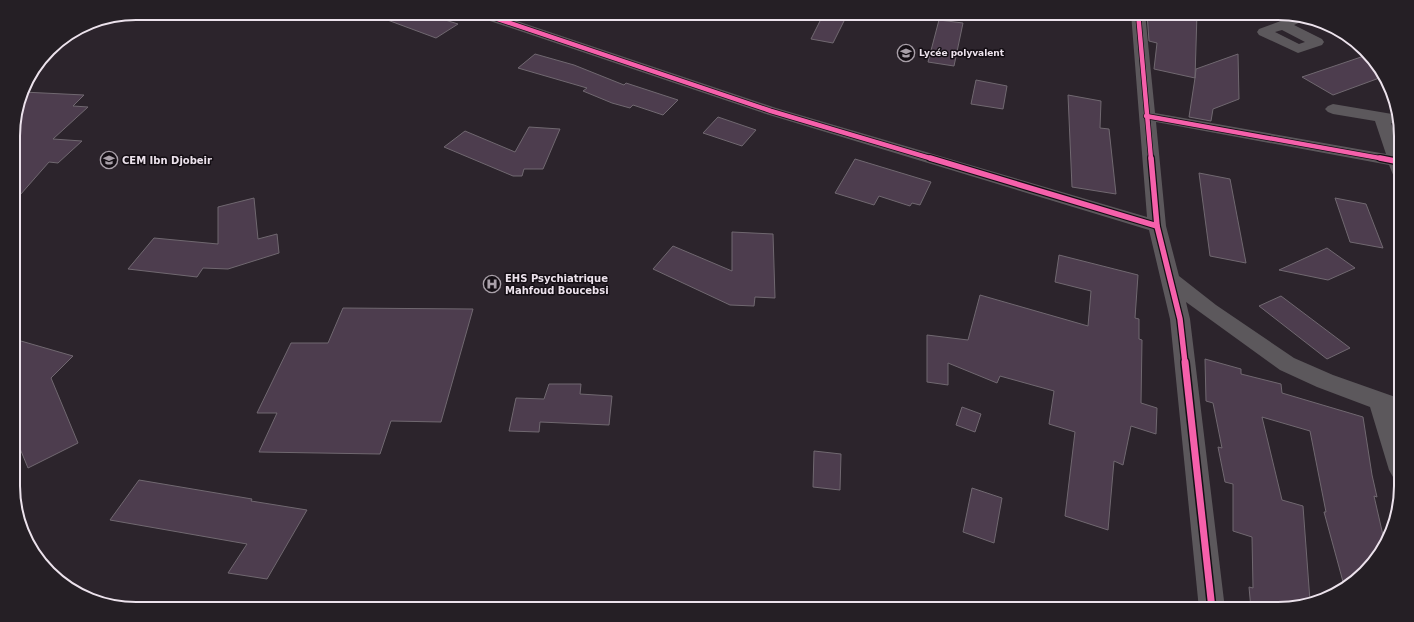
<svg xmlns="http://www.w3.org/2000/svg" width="1414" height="622" font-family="'DejaVu Sans',sans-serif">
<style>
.building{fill:#4d3d4e;stroke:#706870}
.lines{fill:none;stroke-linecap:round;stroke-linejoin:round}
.minor{fill:#5c585c;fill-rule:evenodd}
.cycleway-far2-casing{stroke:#140e14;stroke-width:6}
.cycleway-far1-casing{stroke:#140e14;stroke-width:8}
.cycleway-casing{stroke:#140e14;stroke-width:10}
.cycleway-far2{stroke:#f560ab;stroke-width:4.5}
.cycleway-far1{stroke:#f560ab;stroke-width:5.5}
.cycleway{stroke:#f560ab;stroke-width:7}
.labels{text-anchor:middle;stroke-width:3;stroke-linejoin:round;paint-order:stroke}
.far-poi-label{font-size:9px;font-weight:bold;fill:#ece2ec;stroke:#140e14;text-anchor:start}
.poi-label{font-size:10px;font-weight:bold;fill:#ece2ec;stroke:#140e14;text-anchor:start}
.rim{fill:none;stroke:#ece2ec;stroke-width:2}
</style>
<rect width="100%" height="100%" fill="#2c242c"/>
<g class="building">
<path d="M 374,13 L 423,13 L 458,24 L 436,38 L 374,15 Z"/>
<path d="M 824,13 L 848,13 L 833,43 L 811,39 Z"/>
<path d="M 1147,13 L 1197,13 L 1195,78 L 1196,69 L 1238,54 L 1239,99 L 1213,109 L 1211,121 L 1189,117 L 1195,78 L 1154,69 L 1157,43 L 1149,41 Z"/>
<path d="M 939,20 L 963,23 L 954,66 L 928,62 Z"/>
<path d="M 535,54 L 574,65 L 624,85 L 626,83 L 678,100 L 663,115 L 633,105 L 630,108 L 612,103 L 583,91 L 587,88 L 518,68 Z"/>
<path d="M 1367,55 L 1376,61 L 1382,77 L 1333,95 L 1302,77 Z"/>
<path d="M 976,80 L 1007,86 L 1003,109 L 971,104 Z"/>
<path d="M 23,92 L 84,95 L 73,106 L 88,107 L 53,139 L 82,141 L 58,163 L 49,162 L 13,203 L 13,128 Z"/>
<path d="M 1068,95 L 1101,101 L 1100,128 L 1109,129 L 1116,194 L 1072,187 Z"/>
<path d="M 718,117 L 756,130 L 742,146 L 703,133 Z"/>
<path d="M 529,127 L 560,129 L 543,169 L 524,169 L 522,176 L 513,176 L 444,147 L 465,131 L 515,152 Z"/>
<path d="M 855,159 L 931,182 L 920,205 L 912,203 L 910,206 L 879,196 L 874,205 L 835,193 Z"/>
<path d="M 1199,173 L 1230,179 L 1246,263 L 1210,256 Z"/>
<path d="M 254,198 L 258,239 L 277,234 L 279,253 L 228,269 L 203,268 L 197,277 L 128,269 L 154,238 L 218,244 L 218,207 Z"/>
<path d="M 1335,198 L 1366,204 L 1383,248 L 1350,242 Z"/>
<path d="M 732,232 L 773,234 L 775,298 L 755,297 L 754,306 L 730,305 L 653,269 L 673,246 L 732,271 Z"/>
<path d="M 1327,248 L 1355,268 L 1328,280 L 1279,270 Z"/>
<path d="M 1059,255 L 1138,275 L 1135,318 L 1139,319 L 1139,339 L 1142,340 L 1141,403 L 1157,408 L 1156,434 L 1131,426 L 1123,465 L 1114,461 L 1108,530 L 1065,516 L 1075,432 L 1049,424 L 1054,391 L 1000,376 L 997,383 L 948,363 L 948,385 L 927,382 L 927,335 L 968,340 L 980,295 L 1088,326 L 1091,291 L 1055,282 Z"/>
<path d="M 1281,296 L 1350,348 L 1327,359 L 1259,306 Z"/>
<path d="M 343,308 L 473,309 L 441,422 L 391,421 L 380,454 L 259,452 L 277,413 L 257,413 L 291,343 L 328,343 Z"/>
<path d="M 14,339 L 73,356 L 51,378 L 78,443 L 28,468 L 14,434 Z"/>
<path d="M 1205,359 L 1241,369 L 1241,374 L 1281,384 L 1282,393 L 1363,417 L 1372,475 L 1377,497 L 1374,496 L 1385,544 L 1375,561 L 1346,588 L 1345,589 L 1324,512 L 1326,512 L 1310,431 L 1262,417 L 1282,500 L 1303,506 L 1310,601 L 1285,609 L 1251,609 L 1249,587 L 1253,588 L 1252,537 L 1233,531 L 1233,484 L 1225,482 L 1218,447 L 1222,448 L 1213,403 L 1206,401 Z"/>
<path d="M 549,384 L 581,384 L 580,394 L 612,396 L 609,425 L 540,422 L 539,432 L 509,431 L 516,398 L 544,399 Z"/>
<path d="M 962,407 L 981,414 L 975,432 L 956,425 Z"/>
<path d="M 814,451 L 841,454 L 840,490 L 813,487 Z"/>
<path d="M 139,480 L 252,499 L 251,501 L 307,510 L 267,579 L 228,573 L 247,544 L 110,520 Z"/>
<path d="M 972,488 L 1002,498 L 994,543 L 963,532 Z"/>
</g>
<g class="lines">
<g class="minor">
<path d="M 473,13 L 493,13 L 776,108 L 1147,217 L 1131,13 L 1145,13 L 1155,113 L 1386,154 L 1375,121 L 1333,114 L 1328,112 L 1325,109 L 1328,106 L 1333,104 L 1398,115 L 1400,125 L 1391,123 L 1400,149 L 1400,178 L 1394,177 L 1389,165 L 1156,122 L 1166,226 L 1179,276 L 1216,305 L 1294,358 L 1333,375 L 1401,399 L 1401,418 L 1395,416 L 1401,434 L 1401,481 L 1393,477 L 1389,470 L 1370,407 L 1317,387 L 1280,370 L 1186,302 L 1190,319 L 1225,609 L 1199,609 L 1170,319 L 1149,230 L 766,114 L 475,16 Z"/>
<path d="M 1294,16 L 1307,19 L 1294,25 L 1322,39 L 1324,42 L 1322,45 L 1298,53 L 1259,35 L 1257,32 L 1259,29 ZM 1282,30 L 1305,42 L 1299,44 L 1275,32 Z"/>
</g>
<defs>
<g id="cycleway-far2">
<path d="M 480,13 L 771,111 L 933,159"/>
<path d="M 1138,13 L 1151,159"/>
<path d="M 1146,116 L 1385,159"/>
</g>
<g id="cycleway-far1">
<path d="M 930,158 L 1157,226"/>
<path d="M 1151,158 L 1157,226 L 1180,319 L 1185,363"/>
<path d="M 1380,158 L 1400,162"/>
</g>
<path id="cycleway" d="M 1185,362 L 1212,609"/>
</defs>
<use href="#cycleway-far2" class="cycleway-far2-casing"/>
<use href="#cycleway-far1" class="cycleway-far1-casing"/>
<use href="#cycleway" class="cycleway-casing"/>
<use href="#cycleway-far2" class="cycleway-far2"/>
<use href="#cycleway-far1" class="cycleway-far1"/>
<use href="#cycleway" class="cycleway"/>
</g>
<defs>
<symbol id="school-ring" viewBox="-11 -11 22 22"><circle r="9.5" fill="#140e14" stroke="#a9a0a9" stroke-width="1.5"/><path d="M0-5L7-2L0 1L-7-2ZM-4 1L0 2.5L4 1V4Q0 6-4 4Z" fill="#a9a0a9"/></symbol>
<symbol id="hospital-ring" viewBox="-11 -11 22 22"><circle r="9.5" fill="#140e14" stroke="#a9a0a9" stroke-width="1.5"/><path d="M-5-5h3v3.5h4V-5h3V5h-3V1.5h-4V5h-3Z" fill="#a9a0a9"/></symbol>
</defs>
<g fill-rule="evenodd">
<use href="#school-ring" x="896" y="43" width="20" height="20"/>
<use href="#school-ring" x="99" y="150" width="20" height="20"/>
<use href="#hospital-ring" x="482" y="274" width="20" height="20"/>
</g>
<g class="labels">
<g class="far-poi-label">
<text x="919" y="56">Lycée polyvalent</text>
</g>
<g class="poi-label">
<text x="122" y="164">CEM Ibn Djobeir</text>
<text x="505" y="282">EHS Psychiatrique<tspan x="505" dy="12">Mahfoud Boucebsi</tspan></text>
</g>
</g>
<path d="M0 0H1414V622H0ZM136 20H1278A116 116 0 0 1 1394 136V486A116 116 0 0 1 1278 602H136A116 116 0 0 1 20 486V136A116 116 0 0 1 136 20Z" fill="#251f25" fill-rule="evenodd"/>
<path class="rim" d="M136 20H1278A116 116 0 0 1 1394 136V486A116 116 0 0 1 1278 602H136A116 116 0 0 1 20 486V136A116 116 0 0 1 136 20Z"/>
</svg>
